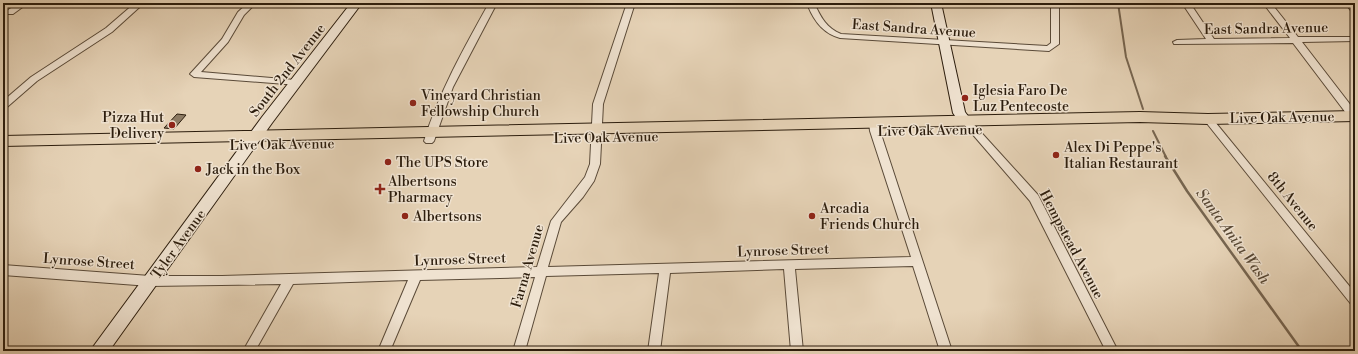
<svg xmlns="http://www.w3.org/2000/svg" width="1358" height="354" font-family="'Libre Bodoni',serif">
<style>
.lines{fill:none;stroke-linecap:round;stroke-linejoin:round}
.stream-far1{stroke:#766550;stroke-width:2}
.stream{stroke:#766550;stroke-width:2.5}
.building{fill:#8d7c65;stroke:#2c1d0d}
.street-casing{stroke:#5a4a38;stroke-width:2}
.secondary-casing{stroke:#2c1d0d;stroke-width:2}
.primary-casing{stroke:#2c1d0d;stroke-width:2}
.street{fill:#efe2d0;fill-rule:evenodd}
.secondary{fill:#efe2d0;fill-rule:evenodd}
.primary{fill:#e6d3b7;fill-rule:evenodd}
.poi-dot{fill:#8f2418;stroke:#efe2d0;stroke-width:1.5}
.labels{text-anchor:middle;stroke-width:3;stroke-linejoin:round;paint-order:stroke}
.street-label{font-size:14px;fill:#2c1d0d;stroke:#efe2d0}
.poi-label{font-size:14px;fill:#2c1d0d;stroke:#efe2d0;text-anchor:start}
.water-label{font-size:15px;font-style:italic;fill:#574734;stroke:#efe2d0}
</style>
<rect width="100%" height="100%" fill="#e6d3b7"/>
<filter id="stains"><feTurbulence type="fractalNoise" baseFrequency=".005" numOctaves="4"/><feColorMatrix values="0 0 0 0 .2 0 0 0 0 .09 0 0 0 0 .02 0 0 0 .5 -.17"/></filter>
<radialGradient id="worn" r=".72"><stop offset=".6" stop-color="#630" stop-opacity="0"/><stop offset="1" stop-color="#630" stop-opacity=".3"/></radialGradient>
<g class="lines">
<g class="stream-far1">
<path d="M 1118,3 L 1126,57 L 1143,109"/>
<path d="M 1153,131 L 1166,157"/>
</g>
<path class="stream" d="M 1165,156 L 1187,191 L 1302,351"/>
</g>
<path class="building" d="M 177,114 L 186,115 L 174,129 L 164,128 Z"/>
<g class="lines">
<defs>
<g id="street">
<path d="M 19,3 L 28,3 L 13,14 L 3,14 L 3,10 L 8,10 Z"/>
<path d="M 135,3 L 144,3 L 112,32 L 37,81 L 6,108 L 3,109 L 3,101 L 31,77 L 106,28 Z"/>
<path d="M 248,3 L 256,3 L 244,15 L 228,42 L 201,72 L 295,80 L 299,83 L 298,85 L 194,77 L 190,74 L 222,39 L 238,12 Z"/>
<path d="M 489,3 L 497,3 L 453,87 L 434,141 L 432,143 L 426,143 L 424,141 C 439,92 464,48 489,3 Z"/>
<path d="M 627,3 L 635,3 L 603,104 L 600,164 L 594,181 L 583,197 L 561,222 L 548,267 L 911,257 L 870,131 L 869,123 L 874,120 L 879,123 L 880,131 L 952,351 L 940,351 L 913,266 L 795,269 L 803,351 L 791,351 L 784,269 L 670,273 L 660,351 L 648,351 L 659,273 L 546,276 L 525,351 L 513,351 L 535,277 L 420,280 L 390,351 L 378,351 L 408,280 L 293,284 L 255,351 L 243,351 L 281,284 L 150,286 L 3,275 L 3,265 L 150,276 L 222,276 L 537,267 L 551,221 L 585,177 L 590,164 L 593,104 Z"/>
<path d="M 789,3 L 814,3 C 821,17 826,28 841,34 L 1047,46 L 1051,43 L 1051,3 L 1059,3 L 1059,44 L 1049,51 L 840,38 C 824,34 814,21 808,6 L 793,5 Z"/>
<path d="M 1182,3 L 1190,3 L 1214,39 L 1290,38 L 1263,3 L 1271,3 L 1298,37 L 1355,37 L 1355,41 L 1302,42 L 1349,103 L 1355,112 L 1355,122 L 1352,121 L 1293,43 L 1174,44 L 1173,42 L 1177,40 L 1206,39 Z"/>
<path d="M 1345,3 L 1353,3 L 1355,5 L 1355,12 L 1352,12 Z"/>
<path d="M 1208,116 L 1211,117 L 1355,293 L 1355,306 L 1351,304 L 1205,121 L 1203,119 L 1205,117 Z"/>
<path d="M 965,117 L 968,118 L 1038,195 L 1118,351 L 1106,351 L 1030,201 L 962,122 L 960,120 L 962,118 Z"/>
</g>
<g id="secondary">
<path d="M 351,3 L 362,3 L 272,123 L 109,351 L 90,351 L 262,117 Z"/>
<path d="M 931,3 L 941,3 L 965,112 L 971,120 L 970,123 L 960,123 L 953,113 Z"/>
</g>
<path id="primary" d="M 1355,111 L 1355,121 L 1208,124 L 1140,122 L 3,146 L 3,136 L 1140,112 L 1208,114 Z"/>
</defs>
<use href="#street" class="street-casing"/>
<use href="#secondary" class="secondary-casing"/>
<use href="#primary" class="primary-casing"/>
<use href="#street" class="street"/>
<use href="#secondary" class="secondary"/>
<use href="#primary" class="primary"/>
</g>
<g class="poi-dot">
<circle cx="965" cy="98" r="4"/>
<circle cx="413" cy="103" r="4"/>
<circle cx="172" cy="125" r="4"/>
<circle cx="1056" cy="155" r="4"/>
<circle cx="388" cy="162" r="4"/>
<circle cx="198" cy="169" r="4"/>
<path d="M378 183h4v4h4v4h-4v4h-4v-4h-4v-4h4z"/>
<circle cx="405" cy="216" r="4"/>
<circle cx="812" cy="216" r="4"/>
</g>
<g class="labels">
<g class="street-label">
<text transform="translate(914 28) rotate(4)" y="5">East Sandra Avenue</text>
<text transform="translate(1266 28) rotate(-1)" y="5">East Sandra Avenue</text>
<text transform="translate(287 70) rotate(-52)" y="5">South 2nd Avenue</text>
<text transform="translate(1282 117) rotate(-1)" y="5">Live Oak Avenue</text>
<text transform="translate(930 130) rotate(-1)" y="5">Live Oak Avenue</text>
<text transform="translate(606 137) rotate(-1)" y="5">Live Oak Avenue</text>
<text transform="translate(282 144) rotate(-1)" y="5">Live Oak Avenue</text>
<text transform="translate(1293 201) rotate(51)" y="5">8th Avenue</text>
<text transform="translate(178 244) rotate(-54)" y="5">Tyler Avenue</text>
<text transform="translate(1072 244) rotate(62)" y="5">Hempstead Avenue</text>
<text transform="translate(783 250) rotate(-2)" y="5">Lynrose Street</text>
<text transform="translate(460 259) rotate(-2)" y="5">Lynrose Street</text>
<text transform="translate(89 261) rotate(4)" y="5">Lynrose Street</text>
<text transform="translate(527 266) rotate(-74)" y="5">Farna Avenue</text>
</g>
<g class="poi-label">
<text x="973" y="95">Iglesia Faro De<tspan x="973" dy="16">Luz Pentecoste</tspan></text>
<text x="421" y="100">Vineyard Christian<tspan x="421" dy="16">Fellowship Church</tspan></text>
<text x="164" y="122" text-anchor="end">Pizza Hut<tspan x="164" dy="16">Delivery</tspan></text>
<text x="1064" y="152">Alex Di Peppe's<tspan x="1064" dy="16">Italian Restaurant</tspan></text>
<text x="396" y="167">The UPS Store</text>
<text x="206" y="174">Jack in the Box</text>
<text x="388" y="186">Albertsons<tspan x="388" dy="16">Pharmacy</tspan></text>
<text x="820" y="213">Arcadia<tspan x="820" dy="16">Friends Church</tspan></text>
<text x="413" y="221">Albertsons</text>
</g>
<g class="water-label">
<text transform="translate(1233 236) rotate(54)" y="5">Santa Anita Wash</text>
</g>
</g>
<rect width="1358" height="354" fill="none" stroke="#e6d3b7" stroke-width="16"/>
<rect x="4" y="4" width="1350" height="346" fill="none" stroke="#2c1d0d" stroke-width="2"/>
<rect x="8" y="8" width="1342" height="338" fill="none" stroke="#2c1d0d"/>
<rect width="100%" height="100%" filter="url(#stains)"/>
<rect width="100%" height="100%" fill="url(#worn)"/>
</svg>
